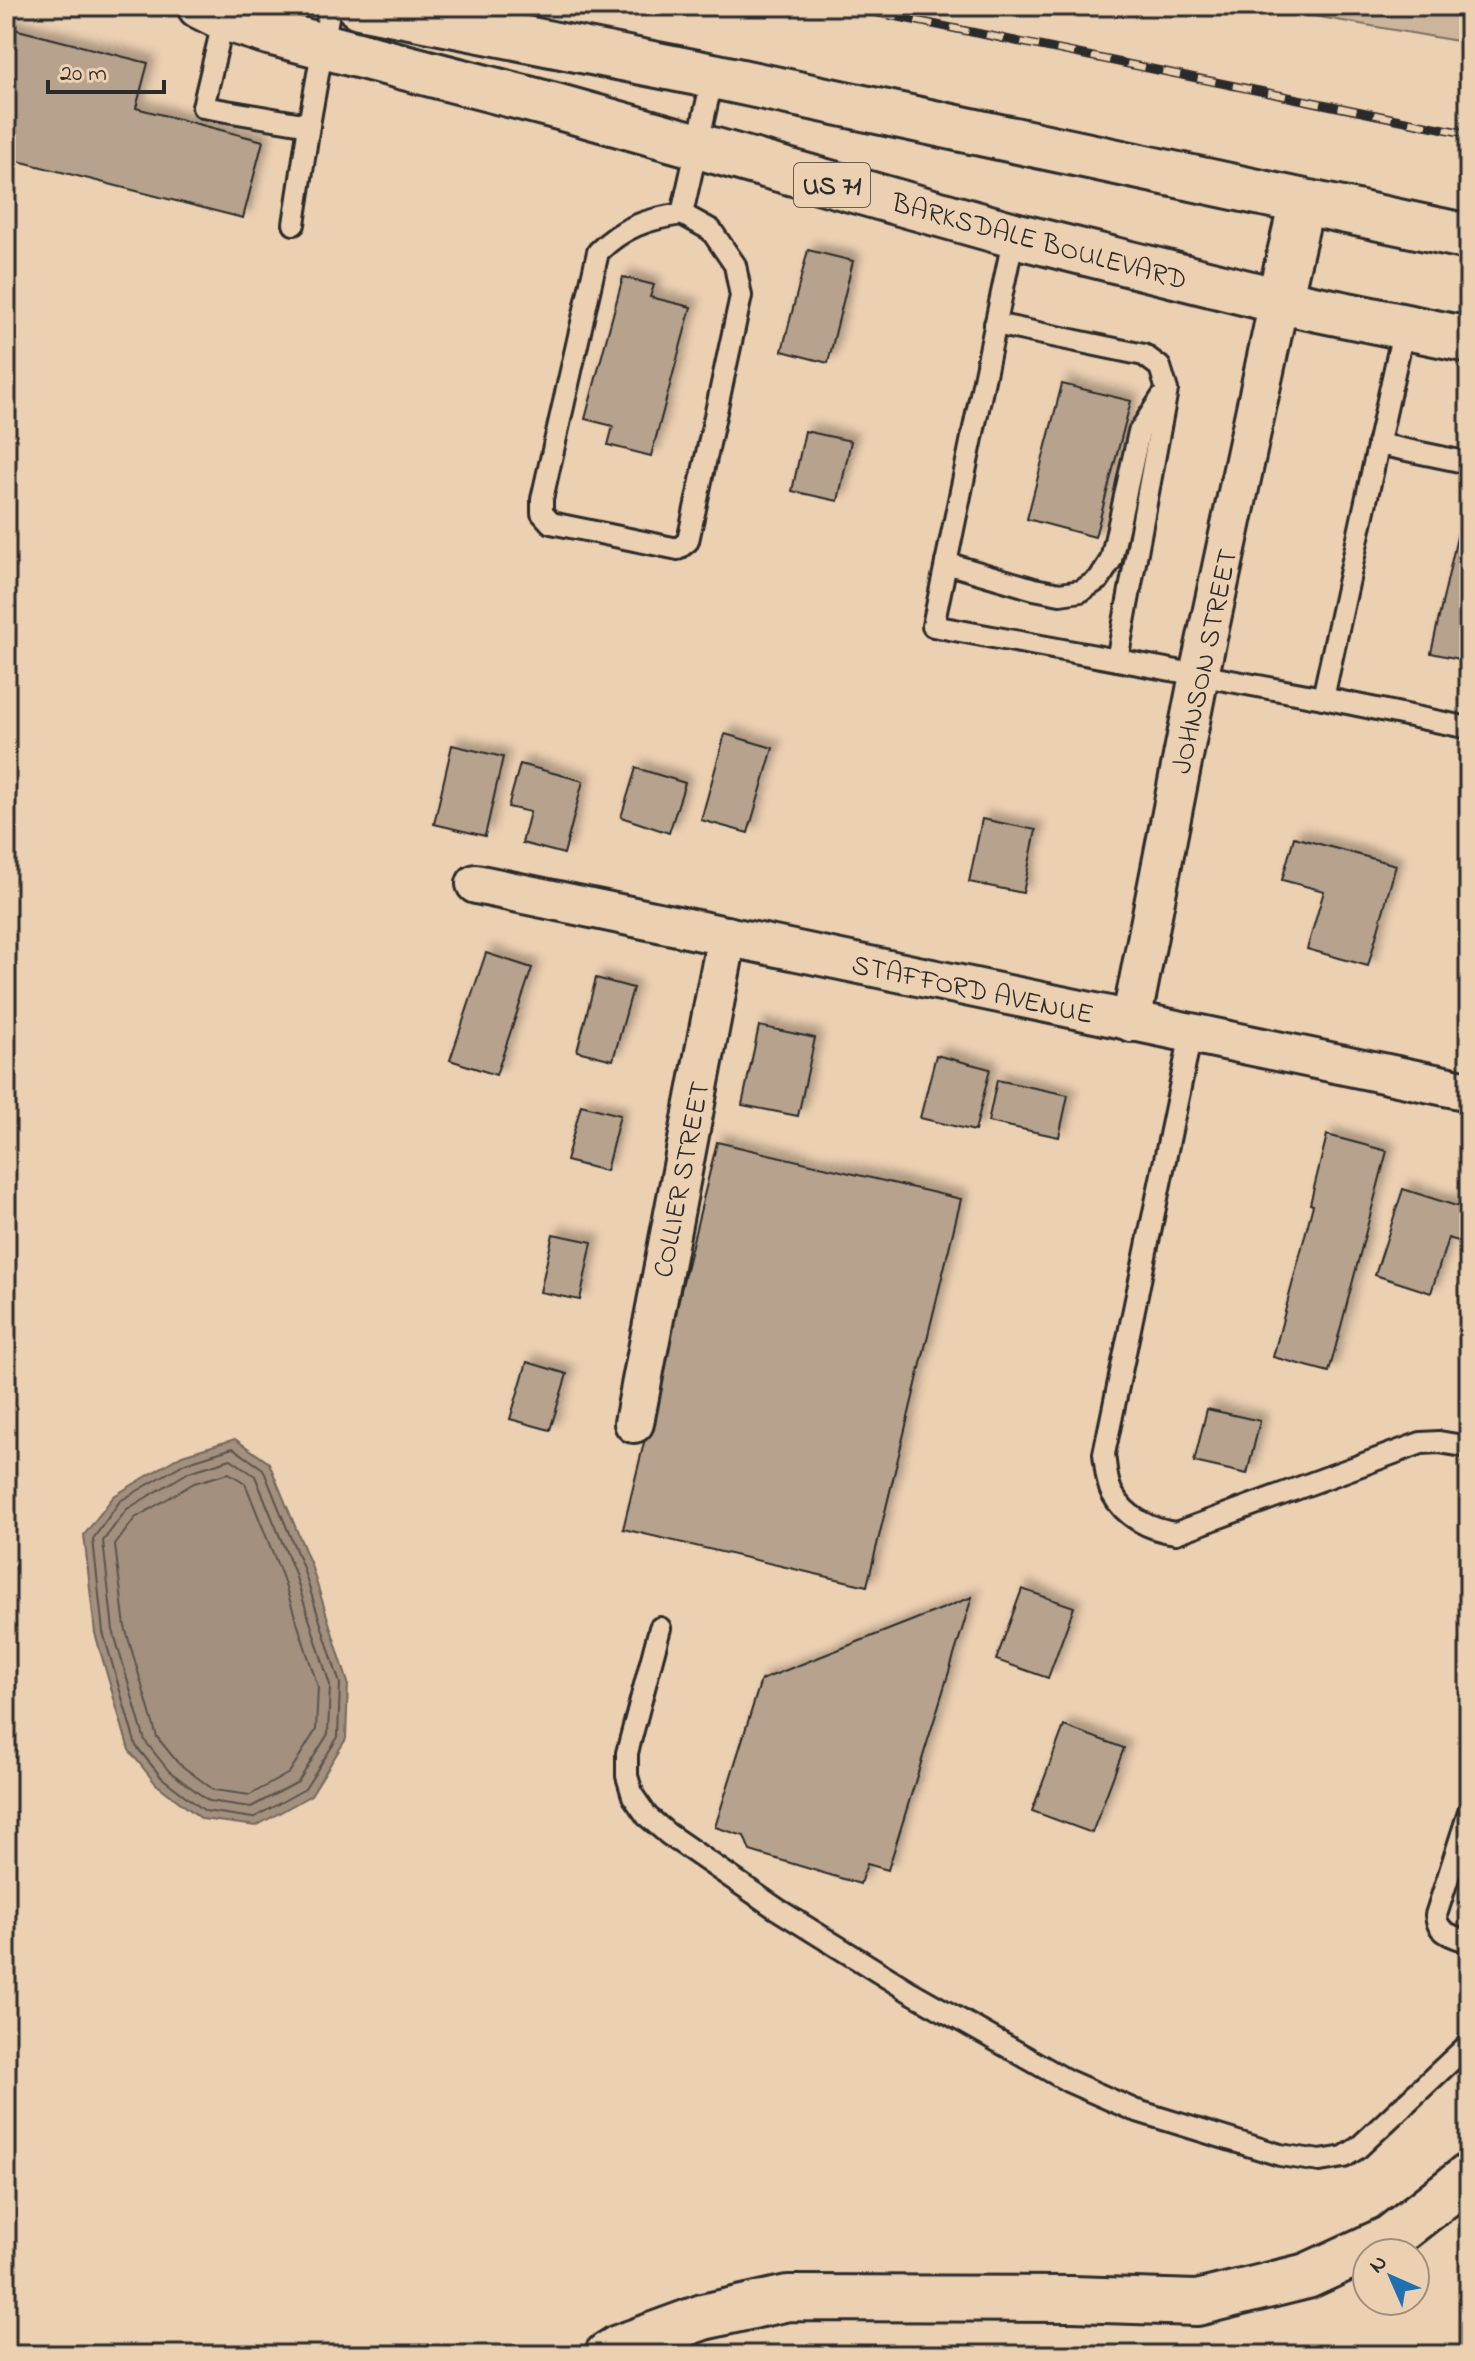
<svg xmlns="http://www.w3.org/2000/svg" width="1475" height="2361" font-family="'Indie Flower',sans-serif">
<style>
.green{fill:#cdb59c;stroke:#7c7064;stroke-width:2}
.water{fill:#a3907f;stroke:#73685d;stroke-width:2}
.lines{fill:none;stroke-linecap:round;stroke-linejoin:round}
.shore{stroke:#5b534d;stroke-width:2}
.building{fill:#b6a28d;stroke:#2b2b2b;stroke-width:2;filter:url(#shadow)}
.lane-casing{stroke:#2b2b2b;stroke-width:26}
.street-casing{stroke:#2b2b2b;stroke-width:44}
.secondary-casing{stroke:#2b2b2b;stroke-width:50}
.primary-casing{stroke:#2b2b2b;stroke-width:50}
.lane{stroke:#ecd0b2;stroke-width:20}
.street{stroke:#ecd0b2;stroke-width:38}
.secondary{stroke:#ecd0b2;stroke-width:44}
.primary{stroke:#ecd0b2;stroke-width:44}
.rail-casing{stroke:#2b2b2b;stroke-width:9}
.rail{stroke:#ecd0b2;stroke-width:6;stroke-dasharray:18;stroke-linecap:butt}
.labels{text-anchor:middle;stroke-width:7;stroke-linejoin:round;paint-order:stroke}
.shield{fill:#ecd0b2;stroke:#655c54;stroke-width:2}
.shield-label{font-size:26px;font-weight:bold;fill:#2b2b2b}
.street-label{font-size:28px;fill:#2b2b2b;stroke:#ecd0b2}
</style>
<defs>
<filter id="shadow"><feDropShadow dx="7" dy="-7" stdDeviation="4" flood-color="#0004"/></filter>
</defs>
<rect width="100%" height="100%" fill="#ecd0b2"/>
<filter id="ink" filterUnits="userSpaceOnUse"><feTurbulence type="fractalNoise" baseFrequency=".0125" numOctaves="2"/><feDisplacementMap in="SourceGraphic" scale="16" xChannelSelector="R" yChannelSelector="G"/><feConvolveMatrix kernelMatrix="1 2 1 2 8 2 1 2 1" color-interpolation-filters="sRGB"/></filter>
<g filter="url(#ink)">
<path class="green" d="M 1257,6 L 1469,6 L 1469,43 Z"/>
<path class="water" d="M 235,1439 L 269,1463 L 311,1565 L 348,1683 L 346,1739 L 311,1795 L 256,1826 L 202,1819 L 156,1784 L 129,1750 L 95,1633 L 84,1535 L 114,1496 L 182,1455 Z"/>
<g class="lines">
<g class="shore">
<path d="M 233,1448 L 263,1469 L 303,1568 L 340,1684 L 338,1737 L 305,1789 L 253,1818 L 205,1811 L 162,1778 L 136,1746 L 103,1632 L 93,1539 L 120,1501 L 185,1463 Z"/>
<path d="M 231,1459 L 255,1476 L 294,1571 L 330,1685 L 328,1734 L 298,1782 L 251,1807 L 209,1801 L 169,1771 L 145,1741 L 113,1630 L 103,1541 L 127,1509 L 189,1472 Z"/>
<path d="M 229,1473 L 245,1483 L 282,1576 L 318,1687 L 316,1730 L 289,1773 L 250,1795 L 214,1790 L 178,1763 L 157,1737 L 125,1627 L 115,1545 L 135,1518 L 194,1483 Z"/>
</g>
</g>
<g class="building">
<path d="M 6,27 L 148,63 L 136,108 L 263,141 L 243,218 L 6,158 L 6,144 L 15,111 L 6,109 Z"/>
<path d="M 808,250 L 853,261 L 828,363 L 782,351 Z"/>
<path d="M 623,277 L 654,285 L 650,297 L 691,307 L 651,456 L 608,445 L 613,426 L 585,419 Z"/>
<path d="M 1062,384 L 1131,401 L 1095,537 L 1027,519 Z"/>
<path d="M 805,431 L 851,441 L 838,501 L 792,491 Z"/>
<path d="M 1465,501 L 1469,501 L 1469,661 L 1431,653 Z"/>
<path d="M 725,734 L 773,748 L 748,833 L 701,820 Z"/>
<path d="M 452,745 L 503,757 L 485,836 L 434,824 Z"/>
<path d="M 520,764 L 583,781 L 564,854 L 522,843 L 530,812 L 508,807 Z"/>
<path d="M 636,768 L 685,783 L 669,833 L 621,817 Z"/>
<path d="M 982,819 L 1036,830 L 1023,893 L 969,882 Z"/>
<path d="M 1294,837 L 1396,865 L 1368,966 L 1307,949 L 1324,891 L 1282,880 Z"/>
<path d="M 486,953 L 532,968 L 496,1075 L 450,1060 Z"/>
<path d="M 596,978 L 633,988 L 613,1060 L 577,1051 Z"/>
<path d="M 759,1026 L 815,1038 L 798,1116 L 742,1105 Z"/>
<path d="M 936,1055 L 990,1069 L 975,1131 L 920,1118 Z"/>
<path d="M 997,1080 L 1068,1095 L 1059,1137 L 988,1122 Z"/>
<path d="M 581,1105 L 620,1115 L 606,1171 L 566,1161 Z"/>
<path d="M 1327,1135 L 1387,1151 L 1329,1372 L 1273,1357 L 1313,1205 L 1310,1204 Z"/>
<path d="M 717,1142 L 961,1199 L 867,1586 L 623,1529 Z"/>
<path d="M 1403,1189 L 1469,1210 L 1469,1219 L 1462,1242 L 1448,1238 L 1431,1293 L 1375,1275 Z"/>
<path d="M 553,1234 L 592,1242 L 580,1300 L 540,1292 Z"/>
<path d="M 527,1362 L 567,1374 L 550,1430 L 510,1419 Z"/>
<path d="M 1207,1409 L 1260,1421 L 1247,1474 L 1194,1462 Z"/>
<path d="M 1022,1589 L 1074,1607 L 1048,1678 L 996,1660 Z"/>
<path d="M 972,1597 L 888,1870 L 867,1864 L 860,1884 L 750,1851 L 744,1836 L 715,1827 L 761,1680 Z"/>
<path d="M 1064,1726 L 1124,1748 L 1092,1833 L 1032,1811 Z"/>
</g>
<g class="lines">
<defs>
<g id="lane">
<path d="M 225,14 L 203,107 L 309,125 L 330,6"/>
<path d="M 682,214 L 711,230 L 735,265 L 741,296 L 688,541 L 678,549 L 551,523 L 542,513 L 542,499 L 598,252 C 623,227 647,219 682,214 Z"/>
<path d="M 682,214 L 713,76"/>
<path d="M 294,224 L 309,125"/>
<path d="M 1014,235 L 933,626 L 1323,698"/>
<path d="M 995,324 L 1144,355 L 1160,367 L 1167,390 L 1117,660"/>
<path d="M 1404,327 L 1323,698 L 1469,728"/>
<path d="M 1378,444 L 1469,463"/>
<path d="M 946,563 L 1034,589 L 1060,594 L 1081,591 L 1099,579 L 1111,560 L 1139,432 L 1162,397"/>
<path d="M 1191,1034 L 1104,1454 C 1106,1467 1106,1481 1112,1493 C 1125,1517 1150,1530 1176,1533 L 1421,1443 L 1439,1442 L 1469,1447"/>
<path d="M 660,1628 L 627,1753 L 627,1776 L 633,1796 L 647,1816 L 668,1834 L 777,1909 L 909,1991 L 1068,2081 L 1134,2110 L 1280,2155 L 1320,2161 L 1344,2157 L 1358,2148 L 1469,2044"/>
<path d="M 1469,1812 L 1436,1915 C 1437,1934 1454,1936 1469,1942"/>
</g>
<g id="street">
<path d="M 476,884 L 1469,1091"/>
<path d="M 1131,1022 L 1199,675 L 1279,301"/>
<path d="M 634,1423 L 727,936"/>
</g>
<path id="secondary" d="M 607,2355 L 618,2348 L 703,2317 L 788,2298 L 1072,2299 L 1197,2303 L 1307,2276 L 1390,2238 L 1469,2176"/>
<g id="primary">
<path d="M 200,6 L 224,18 L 269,32 L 559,107 L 1014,235 L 1279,301 L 1469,340"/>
<path d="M 359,6 L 713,76 L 1469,237"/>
<path d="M 1279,301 L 1302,202"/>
</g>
</defs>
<use href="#lane" class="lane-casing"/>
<use href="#street" class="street-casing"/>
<use href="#secondary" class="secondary-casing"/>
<use href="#primary" class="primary-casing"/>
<use href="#lane" class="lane"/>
<use href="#street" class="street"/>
<use href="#secondary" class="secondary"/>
<use href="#primary" class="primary"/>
<defs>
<path id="rail" d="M 845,6 L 1469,134"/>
</defs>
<use href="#rail" class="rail-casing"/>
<use href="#rail" class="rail"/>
</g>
</g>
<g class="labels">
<rect class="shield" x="794" y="163" width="76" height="44" rx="6"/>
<g class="shield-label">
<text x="832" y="194">US 71</text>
</g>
<g class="street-label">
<text transform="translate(1040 240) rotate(15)" y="10">BARKSDALE BOULEVARD</text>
<text transform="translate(1203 661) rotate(-78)" y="10">JOHNSON STREET</text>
<text transform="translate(973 988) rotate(12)" y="10">STAFFORD AVENUE</text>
<text transform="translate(680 1179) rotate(-79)" y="10">COLLIER STREET</text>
</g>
</g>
<rect width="1475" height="2361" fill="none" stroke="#ecd0b2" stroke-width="32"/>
<rect x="16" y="16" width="1443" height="2329" fill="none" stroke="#2b2b2b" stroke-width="3" filter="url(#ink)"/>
<g transform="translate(1391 2277) rotate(315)"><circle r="38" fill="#ecd0b2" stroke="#9f8e7c" stroke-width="2"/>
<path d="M0-6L14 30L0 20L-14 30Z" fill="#1f6fb2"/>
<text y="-12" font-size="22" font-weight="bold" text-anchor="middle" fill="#2b2b2b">N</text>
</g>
<path d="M48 80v12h116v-12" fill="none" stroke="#2b2b2b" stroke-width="4"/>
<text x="60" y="80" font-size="24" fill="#2b2b2b" stroke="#ecd0b2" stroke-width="6" paint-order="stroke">20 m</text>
</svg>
